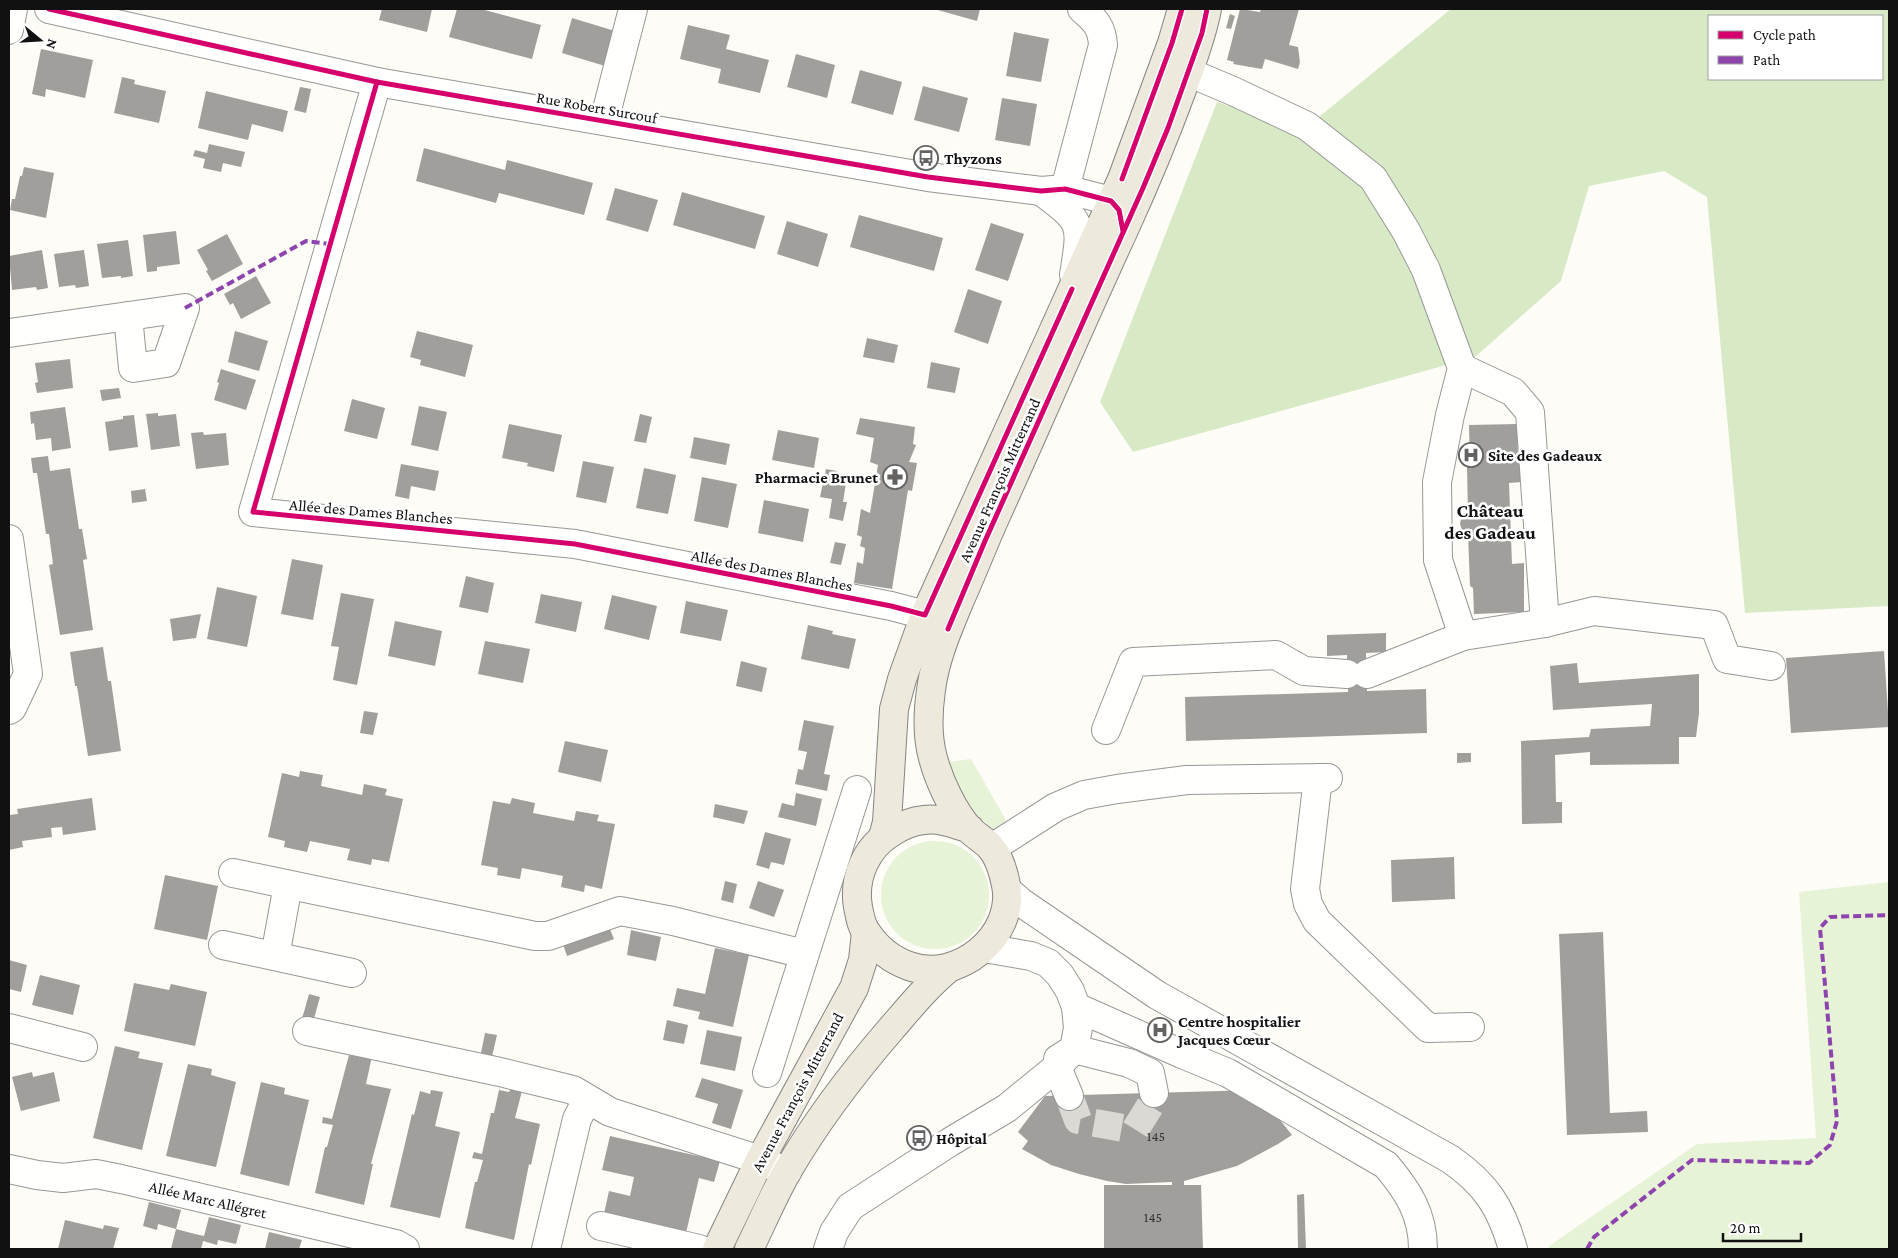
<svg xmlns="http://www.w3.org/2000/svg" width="1898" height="1258" font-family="'Crimson Pro',serif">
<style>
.green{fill:#e7f3d7}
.forest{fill:#d8eac5;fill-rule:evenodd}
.building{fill:#a19f9c}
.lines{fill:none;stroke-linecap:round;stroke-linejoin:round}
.minor-tunnel{stroke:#dad9d4;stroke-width:28;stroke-dasharray:28 14;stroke-linecap:butt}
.minor-casing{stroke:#979795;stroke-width:30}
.major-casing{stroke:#858482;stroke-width:30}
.minor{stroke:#fffffe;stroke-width:28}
.major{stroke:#ede9dc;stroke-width:28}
.quiet{stroke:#8e44ad;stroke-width:4;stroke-dasharray:8 4;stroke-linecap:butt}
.cycleway-casing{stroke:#fff;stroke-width:8}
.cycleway{stroke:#d6006c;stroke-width:5}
.labels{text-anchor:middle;stroke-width:5;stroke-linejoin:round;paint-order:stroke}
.number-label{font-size:14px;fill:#353434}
.street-label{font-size:16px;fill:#111;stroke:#fff}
.poi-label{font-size:16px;font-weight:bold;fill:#111;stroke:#fff;text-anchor:start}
.quarter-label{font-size:19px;font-weight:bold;fill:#111;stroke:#fff}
</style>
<rect width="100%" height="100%" fill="#fdfcf7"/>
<g class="green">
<path d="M 971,759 L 1007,822 L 993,830 C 970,809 956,793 948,762 Z"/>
<circle cx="935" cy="895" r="54"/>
<path d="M 1889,882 L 1889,1249 L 1549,1249 L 1549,1246 L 1697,1144 L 1816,1138 L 1799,892 Z"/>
</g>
<path class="forest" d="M 1451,9 L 1889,9 L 1889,606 L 1745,613 L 1707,197 L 1664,171 L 1589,186 L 1561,281 L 1475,357 L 1133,452 L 1100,402 L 1217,102 L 1303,130 ZM 1709,16 L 1882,16 L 1882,79 L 1709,79 Z"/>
<g class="building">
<path d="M 382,9 L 432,9 L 427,32 L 379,20 Z"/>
<path d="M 457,9 L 481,9 L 541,25 L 532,59 L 449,37 Z"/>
<path d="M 934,9 L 980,9 L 977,21 Z"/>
<path d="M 1240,9 L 1260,12 L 1261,9 L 1299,9 L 1289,45 L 1298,47 L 1300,62 L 1298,69 L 1265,59 L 1262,69 L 1233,64 L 1234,62 L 1227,60 Z"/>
<path d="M 1230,14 L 1235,16 L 1231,29 L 1226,28 Z"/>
<path d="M 572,18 L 615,31 L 605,66 L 562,53 Z"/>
<path d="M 688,25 L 730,35 L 726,49 L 769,60 L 760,93 L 718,83 L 721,69 L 680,59 Z"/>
<path d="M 1014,32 L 1049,39 L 1041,82 L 1006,76 Z"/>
<path d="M 41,49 L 93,60 L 85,98 L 46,89 L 45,97 L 32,94 Z"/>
<path d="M 796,54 L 835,65 L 827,98 L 787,87 Z"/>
<path d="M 860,70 L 902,82 L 893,115 L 851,103 Z"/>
<path d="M 122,77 L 135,80 L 134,84 L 166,91 L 159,123 L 114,113 Z"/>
<path d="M 923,86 L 968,98 L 959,132 L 914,120 Z"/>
<path d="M 300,87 L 311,89 L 306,113 L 294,110 Z"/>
<path d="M 206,91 L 288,111 L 283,132 L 252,124 L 248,140 L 198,128 Z"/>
<path d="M 1002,98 L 1037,104 L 1030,146 L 995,140 Z"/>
<path d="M 209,144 L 245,152 L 241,167 L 223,163 L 221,172 L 203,168 L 205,159 L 193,156 L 195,150 L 207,153 Z"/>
<path d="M 424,148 L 505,170 L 507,160 L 593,183 L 584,215 L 499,193 L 496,203 L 416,181 Z"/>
<path d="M 24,167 L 54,173 L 46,218 L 10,210 L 12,199 L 15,199 L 20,176 L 22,176 Z"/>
<path d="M 615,188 L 658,200 L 648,232 L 606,220 Z"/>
<path d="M 682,192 L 765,216 L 755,249 L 673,225 Z"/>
<path d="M 859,215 L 943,238 L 934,271 L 850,247 Z"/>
<path d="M 787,221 L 828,234 L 818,267 L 777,254 Z"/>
<path d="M 991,223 L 1024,234 L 1008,281 L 975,270 Z"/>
<path d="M 176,231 L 180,264 L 157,267 L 157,271 L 147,272 L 143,235 Z"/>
<path d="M 227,234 L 243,264 L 212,281 L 206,271 L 208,270 L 197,250 Z"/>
<path d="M 128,240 L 133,276 L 121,278 L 121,276 L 102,278 L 97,244 Z"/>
<path d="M 42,250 L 48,288 L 37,290 L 36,287 L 12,290 L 9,256 Z"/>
<path d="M 84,250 L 89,286 L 76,288 L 75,285 L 59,287 L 54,254 Z"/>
<path d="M 256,276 L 271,303 L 241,319 L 233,303 L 230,305 L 224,294 Z"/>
<path d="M 968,289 L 1002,301 L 988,344 L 954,332 Z"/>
<path d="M 235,331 L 268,341 L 259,371 L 228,362 Z"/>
<path d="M 417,331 L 473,345 L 465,377 L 420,365 L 421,360 L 410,357 Z"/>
<path d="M 867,338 L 898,345 L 894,363 L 863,357 Z"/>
<path d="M 70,359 L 73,388 L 37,393 L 35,383 L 38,382 L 35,363 Z"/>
<path d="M 931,362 L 960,368 L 955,393 L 927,388 Z"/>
<path d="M 221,369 L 256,380 L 246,410 L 214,400 L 219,383 L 217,382 Z"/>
<path d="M 119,388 L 121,398 L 102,401 L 100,390 Z"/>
<path d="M 352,399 L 385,408 L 377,439 L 344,431 Z"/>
<path d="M 419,406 L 447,412 L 438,451 L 411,445 Z"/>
<path d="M 65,407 L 71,448 L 52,451 L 51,438 L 36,440 L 34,423 L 31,424 L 30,412 Z"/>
<path d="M 158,413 L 158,416 L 176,414 L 180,446 L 151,450 L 146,414 Z"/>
<path d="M 640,414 L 652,417 L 646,443 L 634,441 Z"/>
<path d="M 134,415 L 138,447 L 109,451 L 105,422 L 123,419 L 123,416 Z"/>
<path d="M 860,418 L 915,427 L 913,444 L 916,445 L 909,462 L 917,463 L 912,491 L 908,490 L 892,589 L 854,583 L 857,562 L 863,564 L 865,548 L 860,546 L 862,537 L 857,535 L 861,509 L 870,513 L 878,465 L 870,462 L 874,438 L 856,434 Z"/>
<path d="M 509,424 L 562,435 L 554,472 L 527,466 L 528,463 L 502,458 Z"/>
<path d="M 1517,424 L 1518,459 L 1521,463 L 1522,482 L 1509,483 L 1512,564 L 1524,563 L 1524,612 L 1474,614 L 1473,588 L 1470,586 L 1468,534 L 1462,530 L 1460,524 L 1461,519 L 1468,513 L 1467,467 L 1470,465 L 1469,425 Z"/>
<path d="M 778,430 L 819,438 L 814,468 L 772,460 Z"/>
<path d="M 203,432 L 204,435 L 226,433 L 229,465 L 196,469 L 191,433 Z"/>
<path d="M 694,437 L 730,444 L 726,465 L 690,458 Z"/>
<path d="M 48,456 L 50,471 L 70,468 L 79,529 L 82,529 L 87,559 L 83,560 L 93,630 L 60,635 L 49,565 L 53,564 L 49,534 L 46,534 L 37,473 L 33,473 L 31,458 Z"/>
<path d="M 583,461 L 614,467 L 606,503 L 576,497 Z"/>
<path d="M 401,464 L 439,471 L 435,491 L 411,486 L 409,499 L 395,496 Z"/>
<path d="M 644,468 L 676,475 L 668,514 L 636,508 Z"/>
<path d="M 826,469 L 837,471 L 835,481 L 846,483 L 843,502 L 847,502 L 843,521 L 829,518 L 832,499 L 820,497 Z"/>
<path d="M 702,477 L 737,484 L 728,528 L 694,521 Z"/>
<path d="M 145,489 L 147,501 L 132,503 L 131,491 Z"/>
<path d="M 764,500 L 809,509 L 803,542 L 758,533 Z"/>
<path d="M 835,542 L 846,544 L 841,565 L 830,563 Z"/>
<path d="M 292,559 L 323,565 L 313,620 L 281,614 Z"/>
<path d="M 466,576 L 494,583 L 488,613 L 459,607 Z"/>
<path d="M 217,587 L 257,596 L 247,647 L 207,639 Z"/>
<path d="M 341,593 L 374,599 L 357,685 L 333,680 L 339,647 L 331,646 Z"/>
<path d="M 541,594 L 582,602 L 576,632 L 535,623 Z"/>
<path d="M 612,595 L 657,606 L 649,640 L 604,629 Z"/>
<path d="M 686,601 L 728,610 L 721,641 L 680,633 Z"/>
<path d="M 201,614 L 196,638 L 173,641 L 170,619 Z"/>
<path d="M 395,621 L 442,631 L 435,666 L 388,656 Z"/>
<path d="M 808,625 L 833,631 L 832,634 L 856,639 L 849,669 L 801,659 Z"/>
<path d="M 1386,633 L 1386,652 L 1366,653 L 1367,691 L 1426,689 L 1427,733 L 1186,741 L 1185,697 L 1348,692 L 1347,655 L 1327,656 L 1327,635 Z"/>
<path d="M 485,641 L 530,649 L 523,683 L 478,674 Z"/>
<path d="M 103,647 L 108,681 L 111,681 L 121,751 L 88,756 L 77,686 L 75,686 L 70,652 Z"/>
<path d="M 1884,651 L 1889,727 L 1791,733 L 1786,658 Z"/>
<path d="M 741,661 L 767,668 L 762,692 L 736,686 Z"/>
<path d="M 1577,663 L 1579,683 L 1699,674 L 1699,713 L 1696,737 L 1679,737 L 1679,764 L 1590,765 L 1590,752 L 1555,755 L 1556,802 L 1562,802 L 1562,823 L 1522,824 L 1521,741 L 1589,737 L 1591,729 L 1650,726 L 1652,704 L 1553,710 L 1550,666 Z"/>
<path d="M 364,711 L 378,713 L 373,735 L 360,733 Z"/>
<path d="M 804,720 L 834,726 L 824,774 L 830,775 L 827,791 L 795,784 L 798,769 L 803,770 L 807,752 L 798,750 Z"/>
<path d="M 565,741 L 608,750 L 601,782 L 558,772 Z"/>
<path d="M 1457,753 L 1471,753 L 1471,762 L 1457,763 Z"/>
<path d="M 300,771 L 323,775 L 321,786 L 362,795 L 364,784 L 387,789 L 385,795 L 403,799 L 389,862 L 372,859 L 371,865 L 347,860 L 350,849 L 310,841 L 307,852 L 284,847 L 285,841 L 268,837 L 282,773 L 299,777 Z"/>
<path d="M 796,793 L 822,799 L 816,826 L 778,817 L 782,803 L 794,806 Z"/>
<path d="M 92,798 L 96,830 L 63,835 L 62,827 L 51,828 L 52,837 L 22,841 L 23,847 L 9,850 L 9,815 L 18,814 L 17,809 Z"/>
<path d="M 512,798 L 535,803 L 533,813 L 574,821 L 576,811 L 599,815 L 597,821 L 615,824 L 602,889 L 585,885 L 584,892 L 561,887 L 563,876 L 522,868 L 520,879 L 497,875 L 498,868 L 481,865 L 493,801 L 510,804 Z"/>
<path d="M 715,804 L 748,811 L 744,824 L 713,817 Z"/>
<path d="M 765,832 L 791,839 L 784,865 L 771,862 L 769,869 L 756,865 Z"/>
<path d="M 1454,857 L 1455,899 L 1392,902 L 1391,860 Z"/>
<path d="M 165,875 L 218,886 L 207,940 L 154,929 Z"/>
<path d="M 725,881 L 737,884 L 733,903 L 721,900 Z"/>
<path d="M 758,881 L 784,890 L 774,917 L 749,908 Z"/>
<path d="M 609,927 L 614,939 L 567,956 L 563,944 Z"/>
<path d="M 631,930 L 661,937 L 656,961 L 627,955 Z"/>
<path d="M 1603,932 L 1610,1113 L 1647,1111 L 1648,1132 L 1567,1135 L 1559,934 Z"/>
<path d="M 715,948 L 749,955 L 733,1027 L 698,1019 L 700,1012 L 673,1006 L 677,988 L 705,994 Z"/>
<path d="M 9,960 L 27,965 L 21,992 L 9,989 Z"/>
<path d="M 40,975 L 80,985 L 73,1015 L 32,1005 Z"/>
<path d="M 134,983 L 169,990 L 171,984 L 207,992 L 195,1046 L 124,1031 Z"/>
<path d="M 309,994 L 320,997 L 313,1022 L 302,1019 Z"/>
<path d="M 667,1020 L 688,1025 L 684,1044 L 663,1040 Z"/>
<path d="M 707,1030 L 742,1037 L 735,1071 L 700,1064 Z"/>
<path d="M 485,1033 L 497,1035 L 491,1061 L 480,1058 Z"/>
<path d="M 115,1046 L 140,1052 L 138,1058 L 163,1063 L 142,1150 L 93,1138 Z"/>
<path d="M 361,1053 L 372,1056 L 366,1084 L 391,1089 L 371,1164 L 373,1164 L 364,1205 L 315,1193 L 325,1147 L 327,1147 L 333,1125 L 322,1123 L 323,1117 L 332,1119 L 349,1055 L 360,1057 Z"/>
<path d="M 188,1064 L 212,1069 L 211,1075 L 236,1082 L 216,1167 L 166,1156 Z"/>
<path d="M 32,1072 L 33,1077 L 54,1072 L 60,1101 L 21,1111 L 12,1077 Z"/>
<path d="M 702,1078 L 743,1090 L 731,1129 L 712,1123 L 718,1104 L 695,1097 Z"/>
<path d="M 261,1082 L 285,1088 L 284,1094 L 309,1100 L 289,1186 L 240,1174 Z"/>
<path d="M 511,1088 L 522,1091 L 515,1118 L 540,1124 L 531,1165 L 529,1164 L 514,1240 L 465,1228 L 475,1182 L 477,1182 L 483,1160 L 472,1158 L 474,1152 L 482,1154 L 491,1113 L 494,1113 L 499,1090 L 509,1092 Z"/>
<path d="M 431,1090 L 443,1092 L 435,1126 L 460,1132 L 440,1218 L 390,1207 L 412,1114 L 414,1115 L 420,1091 L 430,1094 Z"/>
<path d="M 1256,1090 L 1292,1135 L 1278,1144 L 1237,1166 L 1184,1181 L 1184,1185 L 1201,1185 L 1203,1249 L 1104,1249 L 1104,1185 L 1172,1185 L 1172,1182 L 1126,1184 L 1107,1181 L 1079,1174 L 1051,1165 L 1022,1149 L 1028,1141 L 1018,1132 L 1045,1096 Z"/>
<path d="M 610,1136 L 720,1161 L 714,1182 L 699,1178 L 686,1233 L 604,1214 L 609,1191 L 630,1196 L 634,1177 L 602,1170 Z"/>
<path d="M 1304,1194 L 1306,1249 L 1298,1249 L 1297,1195 Z"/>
<path d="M 149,1202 L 181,1210 L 176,1229 L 195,1234 L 204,1236 L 209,1217 L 241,1225 L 236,1244 L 218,1240 L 217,1245 L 203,1241 L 201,1249 L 171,1249 L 176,1229 L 158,1224 L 157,1230 L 143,1226 Z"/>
<path d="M 65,1220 L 103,1229 L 104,1225 L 119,1228 L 113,1249 L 58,1249 Z"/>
<path d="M 269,1232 L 302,1240 L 299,1249 L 265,1249 Z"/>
</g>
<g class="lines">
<path class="minor-tunnel" d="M 1069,1096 L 1078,1120 L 1135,1130 L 1155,1098 L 1154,1093"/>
<defs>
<g id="minor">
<path d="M 49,9 L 377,82 L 928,177 L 1041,191 L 1065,189 L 1111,201 L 1119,210 L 1122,222"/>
<path d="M 9,30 L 13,9"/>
<path d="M 1188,72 L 1235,92 L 1307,126 L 1373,178 L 1406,231 L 1426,270 L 1462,368 L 1450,415 L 1437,482 L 1438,560 L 1463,636 L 1545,623 L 1594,611 L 1714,625 L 1727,659 L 1771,666"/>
<path d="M 377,82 L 253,512 L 575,544 L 891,606 L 925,615"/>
<path d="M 604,121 L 633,9"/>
<path d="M 1065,189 L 1103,45 C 1102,27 1095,20 1082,9"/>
<path d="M 1041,191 C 1084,223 1082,223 1074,275"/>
<path d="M 9,333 L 185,308 L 166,363 L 133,368 L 128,316"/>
<path d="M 1462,368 L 1513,392 L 1530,412 L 1545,623"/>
<path d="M 9,539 L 28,674 L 12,708 L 9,710"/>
<path d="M 1367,674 L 1463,636"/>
<path d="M 1106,730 L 1133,662 L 1276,655 L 1304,671 L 1347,674"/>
<path d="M 1318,778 L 1305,889 L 1308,904 L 1317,921 L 1428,1028 L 1470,1027"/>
<path d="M 992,848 L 1056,807 L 1084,795 L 1117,789 L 1187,780 L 1328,778"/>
<path d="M 233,873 L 535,936 L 548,936 L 620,911 L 673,921 L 804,954"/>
<path d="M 1007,890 L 1022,903 L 1157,995 L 1450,1159 C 1486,1184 1501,1207 1513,1249"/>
<path d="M 223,945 L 352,973"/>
<path d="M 275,956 L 288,885"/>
<path d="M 1076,1007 L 1182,1054 L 1228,1073 L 1386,1165 C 1408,1191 1423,1214 1423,1249"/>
<path d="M 9,1028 L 83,1047"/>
<path d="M 307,1031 L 500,1072 L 573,1090 L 610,1112 L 760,1160 L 787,1172"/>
<path d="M 1058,1059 L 1074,1049 L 1129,1063 L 1150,1073 L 1154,1093"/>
<path d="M 1057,1067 L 1069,1096"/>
<path d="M 767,1073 L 857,790"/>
<path d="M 9,1169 L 37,1175 L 63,1178 L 96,1174 L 121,1179 L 396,1244 L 405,1249"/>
<path d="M 601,1226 L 699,1249"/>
<path d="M 546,1249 L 577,1119 L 587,1100"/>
<path d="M 828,1249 L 834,1232 L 850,1207 L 950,1142 L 1007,1108 L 1057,1067 L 1074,1049 L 1078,1028 L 1076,1007 L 1070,991 L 1060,975 L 1048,963 L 1031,956 L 984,948"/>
</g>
<g id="major">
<path d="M 970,829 C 955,824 940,818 924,820 C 912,821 901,826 892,832 C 866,847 853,878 858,907 C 860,916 861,926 867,933 C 877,948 892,960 909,966 C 957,984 1016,936 1006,885 C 1004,874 999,857 991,848 C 986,841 977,837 970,830 C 954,813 939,781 933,758 C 927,737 928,711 931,690 C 935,658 948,629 960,600 C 972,573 983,545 995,518 C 1038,423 1079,327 1123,232 C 1145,184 1165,136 1183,87 C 1192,61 1202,36 1207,9"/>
<path d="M 883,837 L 887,822 L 894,709 L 902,679 L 925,615 L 1122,179 L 1172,43 L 1182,9"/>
<path d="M 717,1249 L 760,1160 L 854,988 L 863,960 L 866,932"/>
<path d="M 749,1249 C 762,1223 773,1196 788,1170 C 817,1120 853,1073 891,1029 C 910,1007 927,986 949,968"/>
</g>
</defs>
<use href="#minor" class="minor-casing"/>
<use href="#major" class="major-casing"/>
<use href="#minor" class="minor"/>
<use href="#major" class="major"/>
<g class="quiet">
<path d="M 185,308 L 306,241 L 330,244"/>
<path d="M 1587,1249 L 1594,1237 L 1692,1160 L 1809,1163 L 1830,1145 L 1837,1121 L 1820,928 L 1830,917 L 1889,915"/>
</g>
<defs>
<g id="cycleway">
<path d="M 49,9 L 377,82 L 928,177 L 1041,191 L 1065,189 L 1111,201 L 1119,210 L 1123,231"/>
<path d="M 377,82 L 253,512 L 575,544 L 891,606 L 925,615 L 1072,289"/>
<path d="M 1122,179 L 1172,43 L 1182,9"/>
<path d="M 948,629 L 985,541 L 1143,188 L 1168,128 L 1202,33 L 1207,9"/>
</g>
</defs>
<use href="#cycleway" class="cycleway-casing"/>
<use href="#cycleway" class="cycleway"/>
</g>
<defs>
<symbol id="bus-ring" viewBox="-11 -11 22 22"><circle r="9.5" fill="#fff" stroke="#646362" stroke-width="1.5"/><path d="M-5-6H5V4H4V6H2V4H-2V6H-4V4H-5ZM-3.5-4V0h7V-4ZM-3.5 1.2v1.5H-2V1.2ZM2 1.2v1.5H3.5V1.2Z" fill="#646362"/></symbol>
<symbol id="hospital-ring" viewBox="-11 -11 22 22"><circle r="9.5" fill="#fff" stroke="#646362" stroke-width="1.5"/><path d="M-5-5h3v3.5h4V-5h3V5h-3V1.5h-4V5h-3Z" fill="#646362"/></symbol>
<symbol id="pharmacy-ring" viewBox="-11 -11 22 22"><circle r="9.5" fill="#fff" stroke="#646362" stroke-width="1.5"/><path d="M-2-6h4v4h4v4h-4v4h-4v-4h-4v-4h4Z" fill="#646362"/></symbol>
</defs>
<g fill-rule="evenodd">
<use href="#bus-ring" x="912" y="144" width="28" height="28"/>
<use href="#hospital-ring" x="1457" y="441" width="28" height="28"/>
<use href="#pharmacy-ring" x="881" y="463" width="28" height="28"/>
<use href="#hospital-ring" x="1146" y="1016" width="28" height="28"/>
<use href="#bus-ring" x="905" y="1124" width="28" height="28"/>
</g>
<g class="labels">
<g class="number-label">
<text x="1156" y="1141">145</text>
<text x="1153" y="1222">145</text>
</g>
<g class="street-label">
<text transform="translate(597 107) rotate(10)" y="6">Rue Robert Surcouf</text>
<text transform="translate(999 480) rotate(-66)" y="6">Avenue François Mitterrand</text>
<text transform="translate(371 511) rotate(5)" y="6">Allée des Dames Blanches</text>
<text transform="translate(772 570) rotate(11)" y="6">Allée des Dames Blanches</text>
<text transform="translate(797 1092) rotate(-62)" y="6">Avenue François Mitterrand</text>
<text transform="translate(208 1199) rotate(13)" y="6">Allée Marc Allégret</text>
</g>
<g class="poi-label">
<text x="944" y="164">Thyzons</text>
<text x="1488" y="461">Site des Gadeaux</text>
<text x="878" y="483" text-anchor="end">Pharmacie Brunet</text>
<text x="1178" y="1027">Centre hospitalier<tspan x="1178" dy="18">Jacques Cœur</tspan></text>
<text x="936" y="1144">Hôpital</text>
</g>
<g class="quarter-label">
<text x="1490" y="517">Château<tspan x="1490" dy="22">des Gadeau</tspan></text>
</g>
</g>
<rect width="1898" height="1258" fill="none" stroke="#111111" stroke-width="20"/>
<rect x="1708" y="15" width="175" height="65" fill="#ffffff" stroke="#a0a0a0"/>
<rect x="1718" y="31" width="25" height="8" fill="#d6006c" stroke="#a0a0a0"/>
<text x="1753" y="40" font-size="15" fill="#111111">Cycle path</text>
<rect x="1718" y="56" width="25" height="8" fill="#8e44ad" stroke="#a0a0a0"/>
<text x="1753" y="65" font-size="15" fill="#111111">Path</text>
<g transform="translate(40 40) rotate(108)" stroke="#ffffff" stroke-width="4" paint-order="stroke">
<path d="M0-4L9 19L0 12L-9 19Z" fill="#111111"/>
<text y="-8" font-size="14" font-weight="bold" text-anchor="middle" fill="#111111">N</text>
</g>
<path d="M1723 1233v8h78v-8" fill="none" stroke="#111111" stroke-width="2.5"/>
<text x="1730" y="1233" font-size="15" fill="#111111" stroke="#ffffff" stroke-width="4" paint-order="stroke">20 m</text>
</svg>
